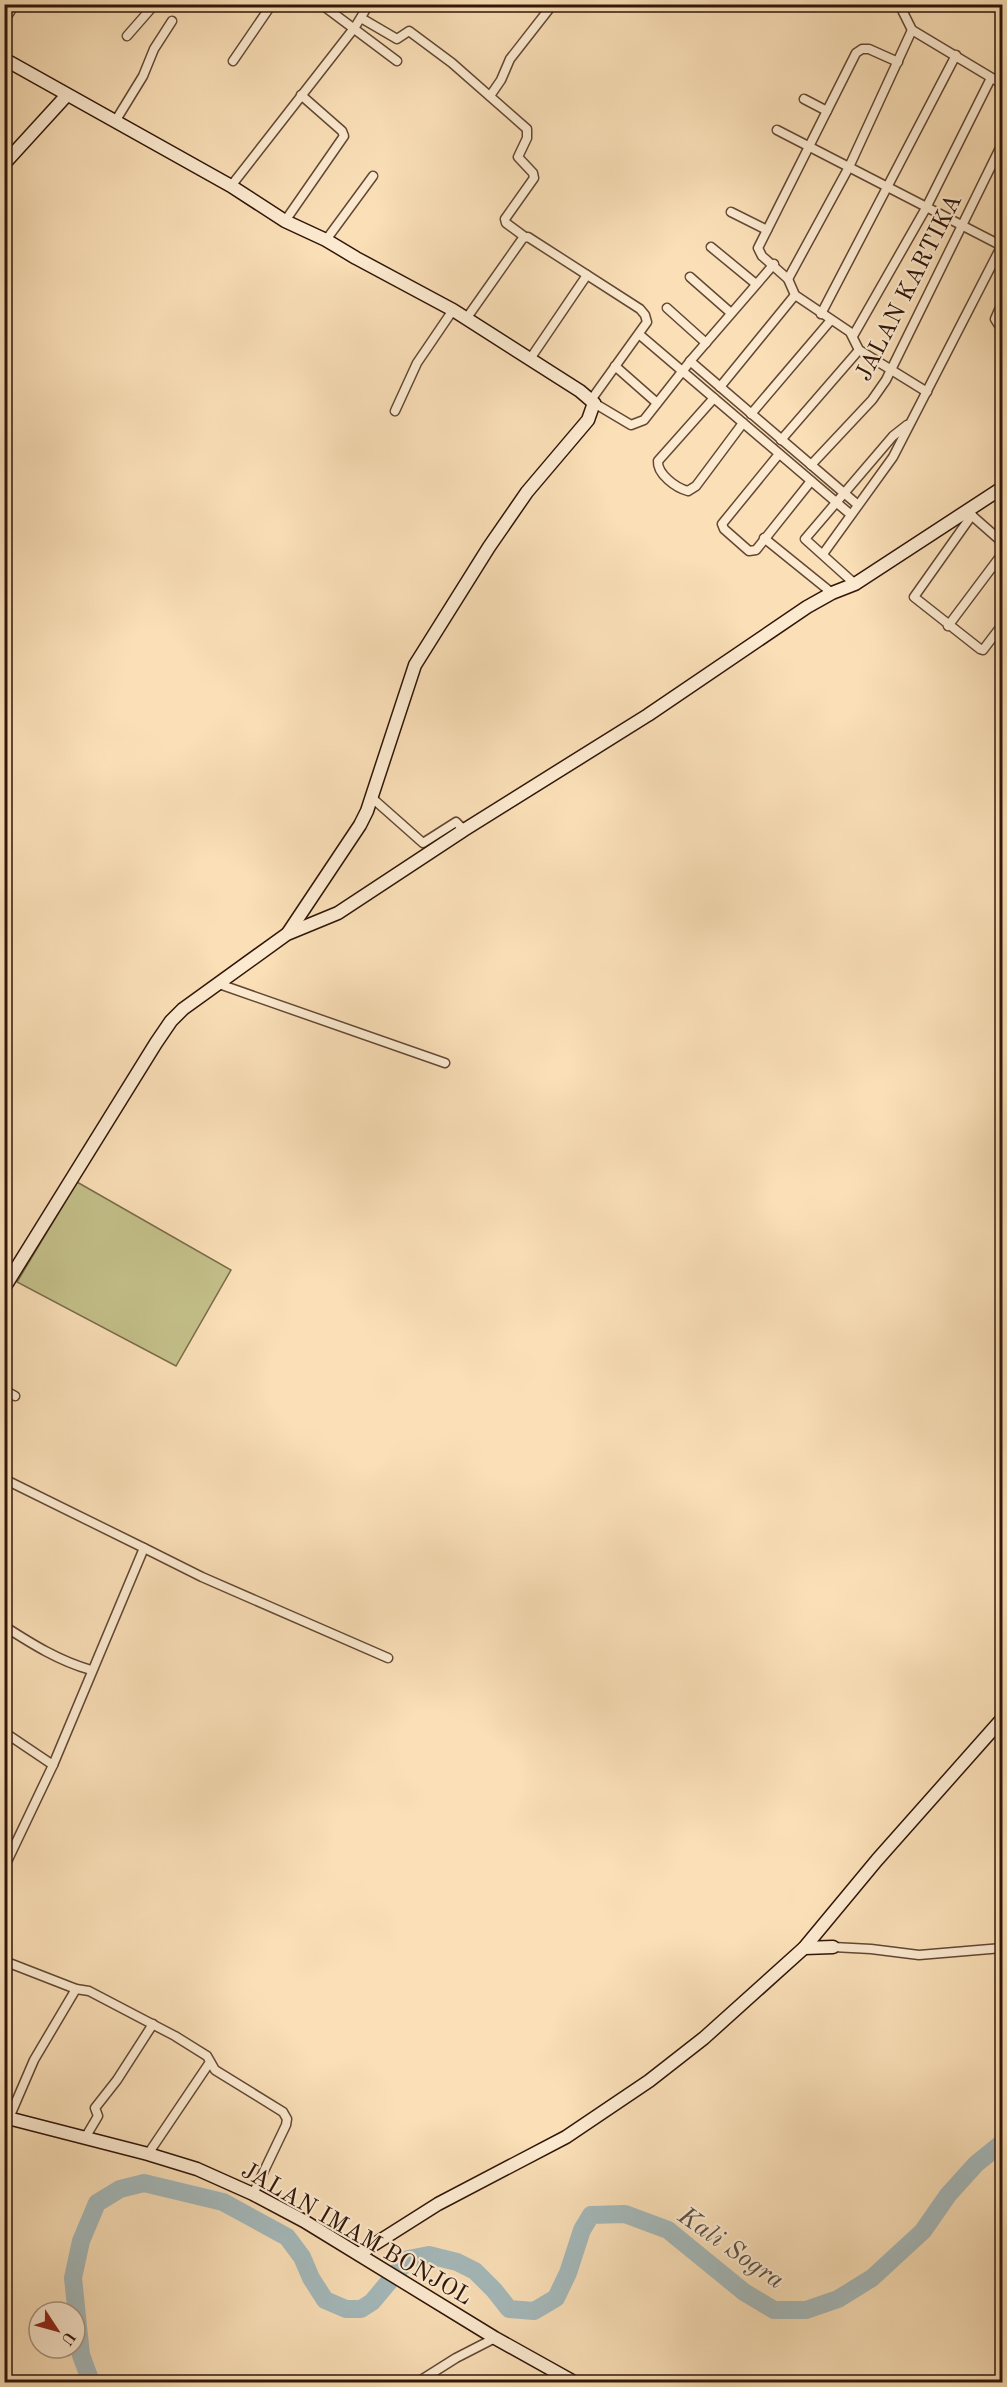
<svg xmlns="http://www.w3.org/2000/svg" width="1007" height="2387" font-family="'Old Standard TT',serif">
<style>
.green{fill:#c4c08a;stroke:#7a6b49;stroke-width:1.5}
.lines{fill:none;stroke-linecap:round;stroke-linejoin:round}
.river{stroke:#a4b9bb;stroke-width:18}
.street-casing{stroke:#624834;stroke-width:11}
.secondary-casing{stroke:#301608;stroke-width:15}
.street{stroke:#fcead0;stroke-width:8}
.secondary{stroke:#fcead0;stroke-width:12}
.labels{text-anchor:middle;stroke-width:4.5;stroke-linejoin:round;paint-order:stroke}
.street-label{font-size:24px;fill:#301608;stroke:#fcead0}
.water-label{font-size:26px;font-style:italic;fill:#594f47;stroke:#fcead0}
</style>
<rect width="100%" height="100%" fill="#fadfb7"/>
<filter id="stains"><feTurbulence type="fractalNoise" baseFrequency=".00333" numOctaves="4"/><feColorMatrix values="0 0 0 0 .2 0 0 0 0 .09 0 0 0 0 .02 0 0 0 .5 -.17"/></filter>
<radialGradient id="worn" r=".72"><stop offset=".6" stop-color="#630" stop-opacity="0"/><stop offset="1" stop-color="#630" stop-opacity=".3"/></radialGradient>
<path class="green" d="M 77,1182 L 231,1270 L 176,1366 L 17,1282 Z"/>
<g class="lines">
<path class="river" d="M 91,2382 L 81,2355 L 73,2278 L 81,2241 L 97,2203 L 120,2189 L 144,2183 L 223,2202 L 287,2237 L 302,2257 L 311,2278 L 325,2300 L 346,2309 L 361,2309 L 372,2302 L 408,2259 L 429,2255 L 457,2262 L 475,2271 L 494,2290 L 509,2309 L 534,2311 L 556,2298 L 568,2273 L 582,2230 L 591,2215 L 625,2214 L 668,2230 L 744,2292 L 774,2310 L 806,2310 L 838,2299 L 872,2278 L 923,2231 L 948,2195 L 976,2164 L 1002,2143"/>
<defs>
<g id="street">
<path d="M 321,4 L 397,61"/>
<path d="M 899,4 L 912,30 L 1002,84"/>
<path d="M 361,18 L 397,39 L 409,31 L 452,63 L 527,129 L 527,138 L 518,157 L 533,173 L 534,178 L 505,219 L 506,223 L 525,237"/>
<path d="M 4,21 L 15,4"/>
<path d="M 127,36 L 155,4"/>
<path d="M 233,61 L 272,4"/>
<path d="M 898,62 L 869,49 L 862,49 L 856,53 L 758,248 L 762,256 L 788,279 L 795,295 L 850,332 L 859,350 L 927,392"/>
<path d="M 490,96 L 501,80 L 510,59 L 553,4"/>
<path d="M 804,99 L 827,111"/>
<path d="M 116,120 L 143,76 L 154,49 L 172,21"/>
<path d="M 777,130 L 1002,246"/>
<path d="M 231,186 L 355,27 L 369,4"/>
<path d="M 731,212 L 767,230"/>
<path d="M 285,221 L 344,136 L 342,131 L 301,95"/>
<path d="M 326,240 L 373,176"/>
<path d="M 711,247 L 756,284"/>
<path d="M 690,277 L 731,313"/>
<path d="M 788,279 L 849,167 L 912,30"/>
<path d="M 1002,303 L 995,319 L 1002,330"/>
<path d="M 667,308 L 706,343"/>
<path d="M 821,314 L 956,55"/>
<path d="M 466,319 L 523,238 L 528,237 L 640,309 L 645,315 L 647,322 L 591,400"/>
<path d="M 640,335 L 850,514"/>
<path d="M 853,336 L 926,208 L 991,78"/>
<path d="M 530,359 L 587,275"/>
<path d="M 690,361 L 858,505"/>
<path d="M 615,366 L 657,403"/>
<path d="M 720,387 L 795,295"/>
<path d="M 714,398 L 658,461 C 657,474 676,488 688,491 L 696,486 L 743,423"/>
<path d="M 594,403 L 631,425 L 644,420 L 692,359 L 774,264"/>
<path d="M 395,411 L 417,363 L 453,310"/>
<path d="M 751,414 L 831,320"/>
<path d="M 781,440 L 859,350"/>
<path d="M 779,454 L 722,524 L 724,529 L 749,551 L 756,550 L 811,481"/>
<path d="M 811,465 L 872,400 L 886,380 L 1002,144"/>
<path d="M 969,513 L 1002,542"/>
<path d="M 972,515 L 914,597 L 980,649 L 983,650 L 1002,625"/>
<path d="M 764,538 L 832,593"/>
<path d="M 823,554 L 893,457 L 1002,245"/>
<path d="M 855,584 L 805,539 L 893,436 L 907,425"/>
<path d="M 948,626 L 1002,554"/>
<path d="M 371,797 L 423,843 L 456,822 L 464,830"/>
<path d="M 219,984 L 445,1063"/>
<path d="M 4,1390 L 15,1396"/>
<path d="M 4,1479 L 144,1548 L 53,1765 L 4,1868"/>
<path d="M 144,1548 L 202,1577 L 388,1658"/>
<path d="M 4,1626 C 32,1644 59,1661 91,1670"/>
<path d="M 4,1732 L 53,1765"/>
<path d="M 833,1947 L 871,1949 L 919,1955 L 1002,1948"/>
<path d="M 4,1961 L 76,1989 L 89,1991 L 175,2036 L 207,2056 L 215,2070 L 283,2112 L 287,2119 L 286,2125 L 253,2194"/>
<path d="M 9,2118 L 34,2060 L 76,1989"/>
<path d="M 85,2138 L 98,2116 L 95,2108 L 117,2080 L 153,2024"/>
<path d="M 148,2154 L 210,2062"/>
<path d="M 418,2382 L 456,2358 L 495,2338"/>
</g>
<g id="secondary">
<path d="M 4,59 L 231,186 L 285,221 L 326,240 L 356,258 L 453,310 L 580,391 L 594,403 L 588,420 L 527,492 L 489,547 L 415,665 L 367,811 L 360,825 L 288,933"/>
<path d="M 4,164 L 67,95"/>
<path d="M 4,1288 L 156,1043 L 171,1021 L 183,1009 L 287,934 L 338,913 L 464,830 L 648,715 L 807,607 L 832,593 L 855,584 L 1002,488"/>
<path d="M 804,1948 L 833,1947"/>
<path d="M 4,2117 L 148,2154 L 197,2169 L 253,2194 L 304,2221 L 495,2338 L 574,2382"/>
<path d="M 359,2254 L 438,2204 L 566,2137 L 649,2081 L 704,2038 L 804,1948 L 877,1860 L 1002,1719"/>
</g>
</defs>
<use href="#street" class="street-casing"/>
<use href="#secondary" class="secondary-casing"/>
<use href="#street" class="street"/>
<use href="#secondary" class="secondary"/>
</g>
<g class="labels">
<g class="street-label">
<text transform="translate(908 287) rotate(-63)" y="8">JALAN KARTIKA</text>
<text transform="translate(357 2233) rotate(30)" y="8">JALAN IMAM BONJOL</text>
</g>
<g class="water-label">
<text transform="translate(732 2247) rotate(35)" y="9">Kali Sogra</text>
</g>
</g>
<rect width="1007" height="2387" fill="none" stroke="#fadfb7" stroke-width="24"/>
<rect x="6" y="6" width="995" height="2375" fill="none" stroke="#301608" stroke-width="3"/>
<rect x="12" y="12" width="983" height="2363" fill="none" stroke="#301608" stroke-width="1.5"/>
<g transform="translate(57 2330) rotate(126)"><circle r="28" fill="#fcead0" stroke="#aa9580" stroke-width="1.5"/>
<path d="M0-4.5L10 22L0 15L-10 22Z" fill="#8f2418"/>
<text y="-9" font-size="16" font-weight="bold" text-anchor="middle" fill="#301608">U</text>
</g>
<rect width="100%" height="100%" filter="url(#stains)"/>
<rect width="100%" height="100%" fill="url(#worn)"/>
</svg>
